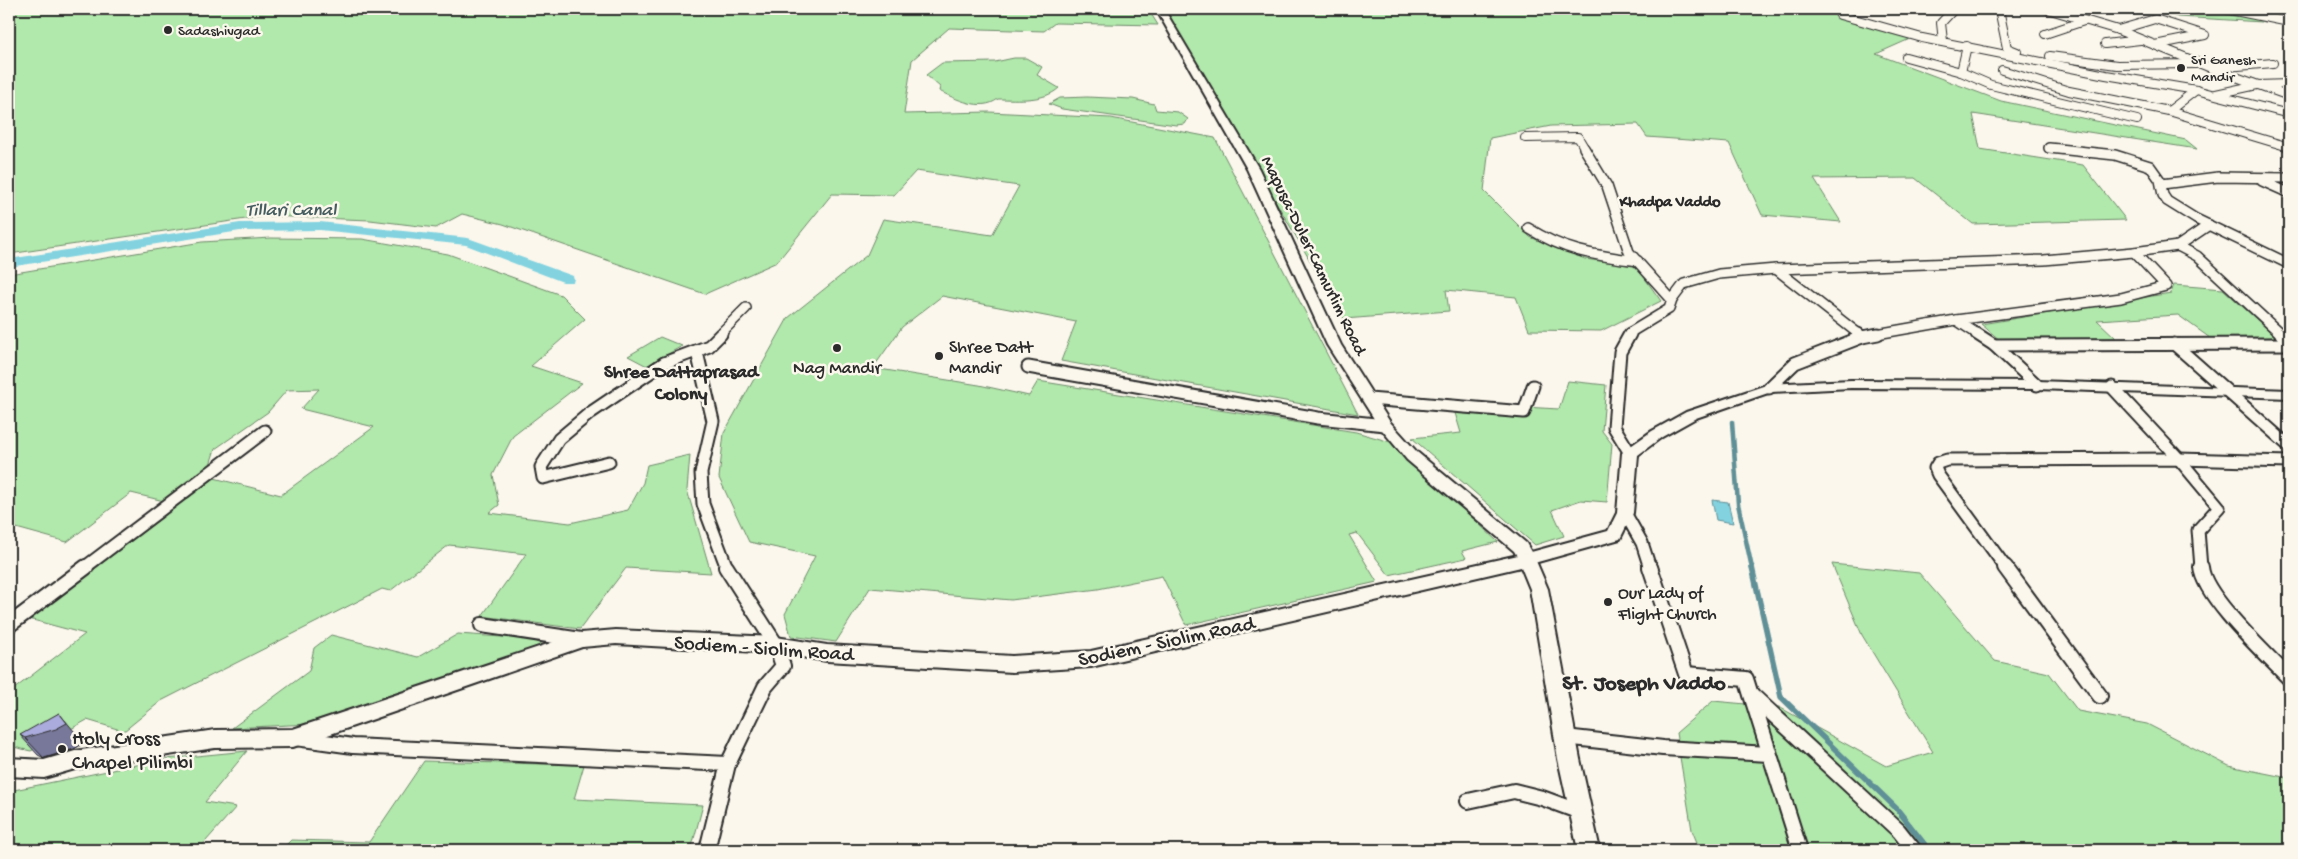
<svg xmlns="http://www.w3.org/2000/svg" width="2298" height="859" font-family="'Gochi Hand',sans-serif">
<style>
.green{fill:#b1e8ab;stroke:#6e8a6b}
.water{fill:#82d2df;stroke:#5f8f97}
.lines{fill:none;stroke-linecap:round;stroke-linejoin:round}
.stream-far1{stroke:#5f8f97;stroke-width:4.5}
.stream{stroke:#5f8f97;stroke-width:5.5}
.canal{fill:#82d2df;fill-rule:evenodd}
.minor-far3-casing{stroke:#2b2b2b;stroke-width:10}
.minor-far2-casing{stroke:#2b2b2b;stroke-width:12}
.minor-far1-casing{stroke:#2b2b2b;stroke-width:15}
.minor-casing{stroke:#2b2b2b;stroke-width:18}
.tertiary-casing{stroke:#2b2b2b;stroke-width:4}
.secondary-casing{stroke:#2b2b2b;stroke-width:4}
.minor-far3{stroke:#fbf7ec;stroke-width:8}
.minor-far2{stroke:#fbf7ec;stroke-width:9}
.minor-far1{stroke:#fbf7ec;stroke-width:11}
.minor{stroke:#fbf7ec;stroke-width:14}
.tertiary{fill:#fbf7ec;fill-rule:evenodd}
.secondary{fill:#fbf7ec;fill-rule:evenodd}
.wall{fill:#9394be;stroke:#2b2b2b}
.shaded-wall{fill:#78789b;stroke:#2b2b2b}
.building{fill:#abacdd;stroke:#2b2b2b}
.poi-dot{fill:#2b2b2b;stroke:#fbf7ec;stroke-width:2}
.labels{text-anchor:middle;stroke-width:5;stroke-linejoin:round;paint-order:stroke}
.far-poi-label{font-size:15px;fill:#2b2b2b;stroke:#fbf7ec;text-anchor:start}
.far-neighbourhood-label{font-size:16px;font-weight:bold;fill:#2b2b2b;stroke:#fbf7ec}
.street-label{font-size:18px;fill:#2b2b2b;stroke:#fbf7ec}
.poi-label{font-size:18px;fill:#2b2b2b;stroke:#fbf7ec;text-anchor:start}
.water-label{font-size:19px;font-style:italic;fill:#455d61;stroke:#fbf7ec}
.neighbourhood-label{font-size:19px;font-weight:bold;fill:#2b2b2b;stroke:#fbf7ec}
.near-street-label{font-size:21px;fill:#2b2b2b;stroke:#fbf7ec}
.near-poi-label{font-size:21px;fill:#2b2b2b;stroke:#fbf7ec;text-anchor:start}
.near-neighbourhood-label{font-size:22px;font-weight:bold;fill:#2b2b2b;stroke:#fbf7ec}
</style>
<rect width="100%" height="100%" fill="#fbf7ec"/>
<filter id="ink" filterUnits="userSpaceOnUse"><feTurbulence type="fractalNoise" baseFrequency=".02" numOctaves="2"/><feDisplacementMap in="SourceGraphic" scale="10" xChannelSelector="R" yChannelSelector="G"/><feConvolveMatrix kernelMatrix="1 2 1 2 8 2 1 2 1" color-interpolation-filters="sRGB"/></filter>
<g filter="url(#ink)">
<g class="green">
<path d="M 9,9 L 1148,9 L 1158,25 L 1055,23 L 1044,31 L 949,28 L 912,60 L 904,114 L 989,112 L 1111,118 L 1215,138 L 1358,414 L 1061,361 L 1076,322 L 942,296 L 902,327 L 873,368 L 979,385 L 1029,396 L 1038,381 L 1356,432 L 1394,443 L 1498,542 L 1462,551 L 1466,558 L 1389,575 L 1357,533 L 1349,535 L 1377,582 L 1186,625 L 1162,576 L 1098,589 L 1011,600 L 870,588 L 836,642 L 791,636 L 785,614 L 815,556 L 749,542 L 719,478 L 724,433 L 788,318 L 867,255 L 883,219 L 992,235 L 1019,186 L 916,171 L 894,195 L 832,194 L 777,262 L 705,294 L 503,224 L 462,214 L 436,228 L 370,220 L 266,216 L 9,254 Z"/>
<path d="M 1164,9 L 1815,9 L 1912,38 L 1876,54 L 2001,101 L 2186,140 L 2197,149 L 1973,114 L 1980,149 L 2083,165 L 2126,220 L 1973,224 L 1915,178 L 1814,179 L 1841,222 L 1762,215 L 1729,143 L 1647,137 L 1638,124 L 1551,126 L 1490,138 L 1484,191 L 1530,237 L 1585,259 L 1636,266 L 1661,301 L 1601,331 L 1529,330 L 1516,297 L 1446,290 L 1449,311 L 1344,319 Z"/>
<path d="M 2150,9 L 2218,9 L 2264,19 L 2262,22 L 2178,17 Z"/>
<path d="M 1014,58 L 1026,58 L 1042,67 L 1037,75 L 1059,88 C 1044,102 1017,99 998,99 C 981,112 956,99 939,91 L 940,87 L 926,75 L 942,63 L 995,62 Z"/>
<path d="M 1087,97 L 1133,99 L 1154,104 L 1156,110 L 1178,112 L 1188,119 L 1185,124 L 1176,125 L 1062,109 L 1049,104 L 1060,98 Z"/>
<path d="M 271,238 L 362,239 L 448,254 L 561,295 L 585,319 L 531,366 L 582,383 L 513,436 L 493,475 L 499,505 L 489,513 L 570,523 L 628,510 L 643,483 L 647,465 L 690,455 L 687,490 L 711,573 L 626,568 L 580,629 L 482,616 L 526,554 L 449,545 L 390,591 L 382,589 L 161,701 L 124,731 L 87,720 L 31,751 L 9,746 L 9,693 L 85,634 L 29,619 L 214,478 L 281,495 L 374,427 L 301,409 L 319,389 L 287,390 L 268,412 L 215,449 L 209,468 L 164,501 L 131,493 L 67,542 L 9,526 L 9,274 L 202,242 Z"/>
<path d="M 2174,285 L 2223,289 L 2276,337 L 2210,338 L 2178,315 L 2097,320 L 2118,340 L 2001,341 L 1981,324 L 2171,293 Z"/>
<path d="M 660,337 L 682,346 L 647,366 L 628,356 Z"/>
<path d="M 1568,381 L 1606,385 L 1602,431 L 1612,444 L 1607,502 L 1581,500 L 1552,510 L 1564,536 L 1535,545 L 1412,438 L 1461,433 L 1452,403 L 1559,409 Z"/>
<path d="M 1832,564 L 1919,573 L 1995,661 L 2049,673 L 2078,711 L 2147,724 L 2229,766 L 2289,778 L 2289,850 L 1700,850 L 1692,830 L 1676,733 L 1713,701 L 1779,707 L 1886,766 L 1933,752 L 1862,635 Z"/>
<path d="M 458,634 L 531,639 L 543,645 L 309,724 L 232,728 L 309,671 L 314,648 L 331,635 L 418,657 Z"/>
<path d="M 247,751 L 205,802 L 236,807 L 198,850 L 9,850 L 9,791 L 166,759 Z"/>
<path d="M 424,761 L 584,765 L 574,799 L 703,805 L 691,850 L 281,850 L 291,840 L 369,842 Z"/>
</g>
<path class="water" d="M 1712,500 L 1728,502 L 1733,523 L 1716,520 Z"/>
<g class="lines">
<path class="stream-far1" d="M 1732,422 L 1738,504 L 1752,568"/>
<path class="stream" d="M 1752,567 L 1781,697 L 1897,809 L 1929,850"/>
<path class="canal" d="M 320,222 L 468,238 L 573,276 L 574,279 L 573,282 L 563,282 L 466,245 L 320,230 L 240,231 L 9,267 L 9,259 L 240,223 Z"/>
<defs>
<g id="minor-far3">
<path d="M 1999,9 L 2007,48 L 2017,52"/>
<path d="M 2047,9 L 2118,30 L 2211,68 L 2289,96"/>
<path d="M 2225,9 L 2289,22"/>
<path d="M 1840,15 L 1922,38 L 2106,75 L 2196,90 L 2289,114"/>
<path d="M 2118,30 L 2155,19 L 2205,35 L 2155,45"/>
<path d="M 2045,34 L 2084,21"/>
<path d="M 1943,41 L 1941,23 L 1954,9"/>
<path d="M 2105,44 L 2140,40"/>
<path d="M 2050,56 L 2117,65 L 2196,64"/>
<path d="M 1906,57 L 1961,72 L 1991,85 L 2137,120"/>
<path d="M 2215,68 L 2273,63"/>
<path d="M 2002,70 L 2069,91 L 2169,111 L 2289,147"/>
<path d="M 1961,72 L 1967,46"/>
<path d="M 2216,94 L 2257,85 L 2289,84"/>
<path d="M 2169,111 L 2196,90"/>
<path d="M 1525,138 L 1578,137 L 1585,149"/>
<path d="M 2049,148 L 2062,149"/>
</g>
<g id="minor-far2">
<path d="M 1584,148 L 1607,186 L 1629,252 L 1672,300"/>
<path d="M 2049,148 L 2115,155 L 2150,166 L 2160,180 L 2163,195 L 2167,201 L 2196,219 L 2289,264"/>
<path d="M 2262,181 L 2289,193"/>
<path d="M 2162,184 L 2218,177 L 2289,178"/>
<path d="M 1528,228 C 1566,252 1595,255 1638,261"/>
<path d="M 2178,246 L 2197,256 L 2282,335"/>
<path d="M 1776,269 L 1860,335"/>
<path d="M 1956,320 L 1979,335"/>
<path d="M 719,335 L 746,308"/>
<path d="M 1629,335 L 1631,332 L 1669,309 L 1672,300 L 1684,284 L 1719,274 L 1776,269 L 2044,260 L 2134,252 L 2178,246 L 2209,225"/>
<path d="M 1871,335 L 1956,320 L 2121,298 L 2166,286 L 2134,252"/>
</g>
<g id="minor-far1">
<path d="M 1630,334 L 1620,352 L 1614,427 L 1630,453"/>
<path d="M 1858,334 L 1862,337"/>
<path d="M 1977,334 L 1994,345 L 2037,385"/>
<path d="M 2281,334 L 2289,342"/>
<path d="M 2174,344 L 2289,446"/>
<path d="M 1994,345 L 2289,344"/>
<path d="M 697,352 L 713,421 L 701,473 L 703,504 L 727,568"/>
<path d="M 1028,367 L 1318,418 L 1385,425"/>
<path d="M 2112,387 L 2179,459 L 2219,507 L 2198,530 L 2201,568"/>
<path d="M 1769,388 L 1795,363 L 1862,337 L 1878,334"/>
<path d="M 1369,399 L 1524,412 L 1533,386"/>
<path d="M 609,462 L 543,478 L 541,467 L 559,439 L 590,413 L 664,363 L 709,346 L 721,334"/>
<path d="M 1625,513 L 1642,543 L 1650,568"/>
<path d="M 84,568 L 265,431"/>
<path d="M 2006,568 L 1938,475 L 1935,468 L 1938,463 L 1947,460 L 2179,459 L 2289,462"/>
</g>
<g id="minor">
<path d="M 1650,567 L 1686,674 L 1746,679 L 1800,850"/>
<path d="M 2005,567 L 2100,696"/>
<path d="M 2201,567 C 2203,596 2267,655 2289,678"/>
<path d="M 9,625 L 86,567"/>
<path d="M 482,625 L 581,640"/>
<path d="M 1751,694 L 1899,831 L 1914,850"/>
<path d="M 1565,737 L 1663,748 L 1769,754"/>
<path d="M 296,738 L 353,746 L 728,764"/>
<path d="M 1468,801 L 1514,791 L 1542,798 L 1580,812"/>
<path d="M 707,850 L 728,764 L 765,687 L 783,666 L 776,645 L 726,567"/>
</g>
<path id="tertiary" d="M 1156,9 L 1164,9 L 1259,169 L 1341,345 L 1390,422 L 1417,452 L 1526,543 L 1531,552 L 1608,531 L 1617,513 L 1622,453 L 1625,450 L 1652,431 L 1686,412 L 1769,384 L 1851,380 L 2037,381 L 2289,390 L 2289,398 L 2037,389 L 1851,388 L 1771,392 L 1696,418 L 1662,437 L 1638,455 L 1633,513 L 1620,539 L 1527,565 L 1521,563 L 1514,551 L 1407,460 L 1378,425 L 1327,345 L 1247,169 Z"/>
<path id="secondary" d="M 1527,553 L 1533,554 L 1548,589 L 1580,759 L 1600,850 L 1578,850 L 1558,759 L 1530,589 L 1521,567 L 1091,667 L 1012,672 L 827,661 L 776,653 L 616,644 L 582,647 L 293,747 L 215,748 L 75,769 L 44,778 L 9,776 L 9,758 L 44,760 L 75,751 L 215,730 L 293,729 L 581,633 L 616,630 L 776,637 L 827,645 L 1012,656 L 1091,651 Z"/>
</defs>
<use href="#minor-far3" class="minor-far3-casing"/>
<use href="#minor-far2" class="minor-far2-casing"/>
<use href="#minor-far1" class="minor-far1-casing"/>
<use href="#minor" class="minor-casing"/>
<use href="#tertiary" class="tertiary-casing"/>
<use href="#secondary" class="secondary-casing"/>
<use href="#minor-far3" class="minor-far3"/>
<use href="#minor-far2" class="minor-far2"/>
<use href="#minor-far1" class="minor-far1"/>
<use href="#minor" class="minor"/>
<use href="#tertiary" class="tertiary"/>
<use href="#secondary" class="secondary"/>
</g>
<path class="wall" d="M 20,735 L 84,743 L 74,749 L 44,758 L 38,755 Z"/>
<path class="shaded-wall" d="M 59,713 L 84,743 L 74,749 L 44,758 L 25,738 Z"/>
<path class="building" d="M 59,713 L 67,723 L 56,729 L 25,738 L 20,735 Z"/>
</g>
<g class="poi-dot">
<circle cx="168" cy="30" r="5"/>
<circle cx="2181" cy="68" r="5"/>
<circle cx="837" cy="348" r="5"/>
<circle cx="939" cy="356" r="5"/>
<circle cx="1608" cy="602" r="5"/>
<circle cx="62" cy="749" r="5"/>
</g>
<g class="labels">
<g class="far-poi-label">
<text x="178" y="35">Sadashivgad</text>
<text x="2191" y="64">Sri Ganesh<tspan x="2191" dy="17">Mandir</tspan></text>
</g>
<g class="far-neighbourhood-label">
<text x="1670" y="206">Khadpa Vaddo</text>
</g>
<g class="street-label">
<text transform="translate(1315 255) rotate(64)" y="6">Mapusa-Duler-Camurlim Road</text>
</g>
<g class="poi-label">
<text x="949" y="352">Shree Datt<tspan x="949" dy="21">Mandir</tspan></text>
<text x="837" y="373" text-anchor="middle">Nag Mandir</text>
<text x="1618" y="598">Our Lady of<tspan x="1618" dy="21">Flight Church</tspan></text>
</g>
<g class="water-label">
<text x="291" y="215">Tillari Canal</text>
</g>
<g class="neighbourhood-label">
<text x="681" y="377">Shree Dattaprasad<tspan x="681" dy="22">Colony</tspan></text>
</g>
<g class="near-street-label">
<text transform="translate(1166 640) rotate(-12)" y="7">Sodiem - Siolim Road</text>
<text transform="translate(764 647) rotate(4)" y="7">Sodiem - Siolim Road</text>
</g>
<g class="near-poi-label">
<text x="72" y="744">Holy Cross<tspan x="72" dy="24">Chapel Pilimbi</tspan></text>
</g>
<g class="near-neighbourhood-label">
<text x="1644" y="689">St. Joseph Vaddo</text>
</g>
</g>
<rect width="2298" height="859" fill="none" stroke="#fbf7ec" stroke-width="30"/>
<rect x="15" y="15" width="2268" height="829" fill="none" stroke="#2b2b2b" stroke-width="2" filter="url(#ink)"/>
</svg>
